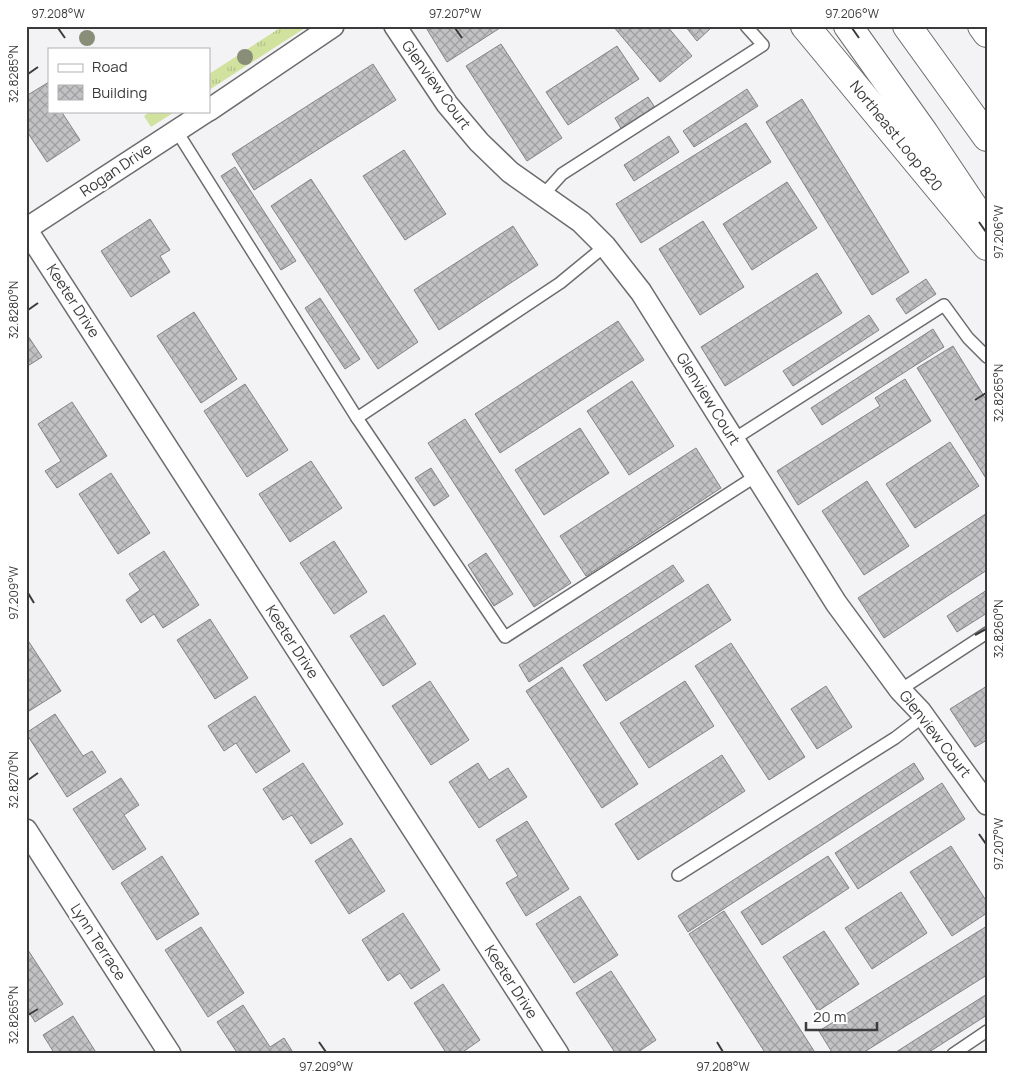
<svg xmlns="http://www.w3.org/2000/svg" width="1013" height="1080" font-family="Manrope,sans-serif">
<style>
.grass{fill:url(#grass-tufts)}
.building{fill:url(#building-cross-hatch);stroke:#848386}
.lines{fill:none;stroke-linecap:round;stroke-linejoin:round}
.service-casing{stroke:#6c6c6f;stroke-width:14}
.minor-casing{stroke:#6c6c6f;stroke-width:24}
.secondary-casing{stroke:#6c6c6f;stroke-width:30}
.motorway-casing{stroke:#6c6c6f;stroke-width:30}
.service{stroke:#fff;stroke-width:11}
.minor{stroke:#fff;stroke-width:21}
.secondary{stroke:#fff;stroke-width:28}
.motorway{stroke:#fff;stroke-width:28}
.tree{fill:#898e79}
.ticks{fill:none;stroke:#3b3b3c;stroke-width:2}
.labels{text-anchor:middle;stroke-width:5;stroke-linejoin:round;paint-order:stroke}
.street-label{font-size:15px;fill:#3b3b3c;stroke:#fff}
.neatline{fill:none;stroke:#3b3b3c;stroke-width:2}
.ticks-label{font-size:12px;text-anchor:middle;fill:#3b3b3c}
</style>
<defs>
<pattern id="grass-tufts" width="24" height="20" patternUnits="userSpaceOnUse" patternTransform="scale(1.25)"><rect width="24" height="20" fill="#d1e19e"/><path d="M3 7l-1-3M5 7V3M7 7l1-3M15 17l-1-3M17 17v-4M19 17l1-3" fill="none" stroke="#b4c289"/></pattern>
<pattern id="building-cross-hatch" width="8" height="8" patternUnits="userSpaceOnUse" patternTransform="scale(1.25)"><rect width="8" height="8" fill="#c2c2c5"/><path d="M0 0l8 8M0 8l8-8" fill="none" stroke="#9f9fa1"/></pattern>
</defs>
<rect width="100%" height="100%" fill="#f3f3f6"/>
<g class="grass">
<path d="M 283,26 L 308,26 L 209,90 L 209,74 Z"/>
<path d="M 151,111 L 176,111 L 151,127 L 144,116 Z"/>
</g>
<g class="building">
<path d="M 425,26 L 503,26 L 447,62 Z"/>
<path d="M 613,26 L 667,26 L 692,56 L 660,82 Z"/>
<path d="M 685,26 L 710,26 L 711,28 L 697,41 Z"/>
<path d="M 501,44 L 562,138 L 527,161 L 466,66 Z"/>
<path d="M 617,46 L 639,79 L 568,125 L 546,92 Z"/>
<path d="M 373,64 L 396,100 L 254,190 L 232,154 Z"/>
<path d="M 49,82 L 49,111 L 61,111 L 80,140 L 47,162 L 26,130 L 26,96 Z"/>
<path d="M 747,89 L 758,106 L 694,147 L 683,131 Z"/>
<path d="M 648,97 L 656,109 L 622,130 L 615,118 Z"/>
<path d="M 802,99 L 909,272 L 872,295 L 766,122 Z"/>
<path d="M 746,123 L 771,162 L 641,243 L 616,204 Z"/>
<path d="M 669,136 L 679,152 L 634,181 L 624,165 Z"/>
<path d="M 404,150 L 446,214 L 405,240 L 363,176 Z"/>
<path d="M 235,167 L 296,261 L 281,270 L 221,176 Z"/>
<path d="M 311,179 L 418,342 L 378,369 L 271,206 Z"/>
<path d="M 787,182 L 817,228 L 752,270 L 723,224 Z"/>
<path d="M 150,219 L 170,250 L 160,256 L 170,272 L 131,297 L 101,251 Z"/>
<path d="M 703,221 L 744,287 L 700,315 L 659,249 Z"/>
<path d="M 513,226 L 538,265 L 439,330 L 414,290 Z"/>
<path d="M 817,273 L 842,313 L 725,386 L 701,347 Z"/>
<path d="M 926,279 L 936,294 L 906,314 L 896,299 Z"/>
<path d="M 320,298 L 360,359 L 345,369 L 305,308 Z"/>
<path d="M 194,312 L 237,379 L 201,403 L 157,336 Z"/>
<path d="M 869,315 L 879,330 L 793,386 L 783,371 Z"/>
<path d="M 618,321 L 644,360 L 500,453 L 475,414 Z"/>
<path d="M 933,329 L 944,347 L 822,425 L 811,408 Z"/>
<path d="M 26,333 L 42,357 L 26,367 Z"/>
<path d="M 953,346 L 987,401 L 987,480 L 917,368 Z"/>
<path d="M 905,379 L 931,421 L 798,505 L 777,471 L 880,406 L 875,398 Z"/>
<path d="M 632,381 L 674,446 L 629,475 L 587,411 Z"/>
<path d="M 245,384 L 288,450 L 247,477 L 204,411 Z"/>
<path d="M 72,402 L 107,456 L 57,488 L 45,471 L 61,461 L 38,424 Z"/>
<path d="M 465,419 L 571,583 L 534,607 L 428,443 Z"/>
<path d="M 580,428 L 609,473 L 544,515 L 515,470 Z"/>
<path d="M 950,442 L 979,486 L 915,528 L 886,484 Z"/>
<path d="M 696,448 L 721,488 L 586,576 L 560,536 Z"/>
<path d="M 311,461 L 342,508 L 290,542 L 259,494 Z"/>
<path d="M 431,468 L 449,496 L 434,506 L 415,478 Z"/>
<path d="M 111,473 L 150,533 L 118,554 L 79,494 Z"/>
<path d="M 867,481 L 909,546 L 864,575 L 822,511 Z"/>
<path d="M 987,513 L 987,570 L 884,638 L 858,598 Z"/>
<path d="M 334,541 L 367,592 L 334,614 L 300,563 Z"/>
<path d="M 164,551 L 199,605 L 163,628 L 154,614 L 141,623 L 126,600 L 140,590 L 129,574 Z"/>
<path d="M 486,553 L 513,594 L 494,606 L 468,565 Z"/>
<path d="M 673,565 L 684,581 L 529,682 L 519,665 Z"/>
<path d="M 708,584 L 731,620 L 606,701 L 583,665 Z"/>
<path d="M 987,590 L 987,613 L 957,632 L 947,616 Z"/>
<path d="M 384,615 L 416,664 L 383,686 L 350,636 Z"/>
<path d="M 210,619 L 248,678 L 215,699 L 177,640 Z"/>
<path d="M 29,642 L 61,691 L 26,713 L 26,644 Z"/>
<path d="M 731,643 L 805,757 L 769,780 L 695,666 Z"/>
<path d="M 562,667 L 638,784 L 602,808 L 526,691 Z"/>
<path d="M 430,681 L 469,740 L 431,765 L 392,706 Z"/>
<path d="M 685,681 L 714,726 L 649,768 L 620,723 Z"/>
<path d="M 826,686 L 852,727 L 817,749 L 791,709 Z"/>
<path d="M 987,686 L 987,740 L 975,747 L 950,709 Z"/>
<path d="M 255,696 L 290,751 L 256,773 L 236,743 L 224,751 L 208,726 Z"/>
<path d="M 55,714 L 83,756 L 92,751 L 106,772 L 67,797 L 26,733 Z"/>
<path d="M 722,755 L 745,791 L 638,860 L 615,824 Z"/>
<path d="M 303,763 L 343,824 L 311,844 L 292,815 L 283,820 L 263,789 Z"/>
<path d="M 478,763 L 489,780 L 508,768 L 527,797 L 479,828 L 449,782 Z"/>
<path d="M 914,763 L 924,779 L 688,932 L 678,916 Z"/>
<path d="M 121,778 L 139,805 L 124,815 L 146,849 L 113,870 L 73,809 Z"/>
<path d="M 942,783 L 965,819 L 858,889 L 835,853 Z"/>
<path d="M 527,821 L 569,889 L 526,916 L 506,883 L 518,876 L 496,840 Z"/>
<path d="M 351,838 L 385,891 L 349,914 L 315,861 Z"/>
<path d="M 951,846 L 987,902 L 987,913 L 952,936 L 910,872 Z"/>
<path d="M 162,856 L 199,914 L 157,940 L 121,883 Z"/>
<path d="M 828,856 L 849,888 L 762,945 L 741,912 Z"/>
<path d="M 901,892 L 927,933 L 872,969 L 845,928 Z"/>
<path d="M 580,896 L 618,955 L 574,983 L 536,924 Z"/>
<path d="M 724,911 L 816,1054 L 766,1054 L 689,934 Z"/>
<path d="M 403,913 L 440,970 L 411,989 L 400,973 L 388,981 L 362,940 Z"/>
<path d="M 987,926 L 987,975 L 861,1054 L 833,1054 L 819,1031 Z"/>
<path d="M 201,927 L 244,993 L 208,1017 L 165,950 Z"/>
<path d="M 824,931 L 859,984 L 818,1011 L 783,957 Z"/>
<path d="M 26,947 L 63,1004 L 35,1022 L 26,1007 Z"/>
<path d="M 611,971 L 656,1040 L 635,1054 L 616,1054 L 576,993 Z"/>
<path d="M 443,984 L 480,1040 L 460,1054 L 447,1054 L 414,1003 Z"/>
<path d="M 987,994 L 987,1015 L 926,1054 L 893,1054 Z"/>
<path d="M 243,1005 L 270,1047 L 284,1038 L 294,1054 L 238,1054 L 217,1022 Z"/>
<path d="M 73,1016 L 97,1054 L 48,1054 L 53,1051 L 43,1035 Z"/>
</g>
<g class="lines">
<defs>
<g id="service">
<path d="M 176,130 L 357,418"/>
<path d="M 543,195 L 562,174 L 763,45 L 746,26"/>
<path d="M 605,246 L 560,283 L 357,418 L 505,637 L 756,476"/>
<path d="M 734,439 L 944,305 L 968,338 L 987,357"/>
<path d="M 900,690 L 987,633"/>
<path d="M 678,875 L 895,738 L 924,716"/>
<path d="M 953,1054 L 987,1031"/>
</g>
<g id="minor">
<path d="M 395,26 L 447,104 L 479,142 L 510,172 L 581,222 L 605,246 L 641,292 L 836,603 L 900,690 L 920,711 L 987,804"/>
<path d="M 209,110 L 333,26"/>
<path d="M 26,229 L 558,1054"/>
<path d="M 26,229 L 207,111"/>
<path d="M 26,830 L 170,1054"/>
</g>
<path id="secondary" d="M 805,26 L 987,246"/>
<g id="motorway">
<path d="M 848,26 L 924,133 L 987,227"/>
<path d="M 907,26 L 987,137"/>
<path d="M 982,26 L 987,33"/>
</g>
</defs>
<use href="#service" class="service-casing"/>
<use href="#minor" class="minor-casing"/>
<use href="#secondary" class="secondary-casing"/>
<use href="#motorway" class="motorway-casing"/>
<use href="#service" class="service"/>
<use href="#minor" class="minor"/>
<use href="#secondary" class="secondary"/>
<use href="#motorway" class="motorway"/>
</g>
<g class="tree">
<circle cx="87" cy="38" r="8"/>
<circle cx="245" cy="57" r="8"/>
</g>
<path class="ticks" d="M 58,28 L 65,38M 455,28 L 462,38M 852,28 L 859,38M 28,74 L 38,67M 979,222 L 986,232M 28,310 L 38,303M 975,400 L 986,393M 28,593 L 34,603M 975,635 L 986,629M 28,780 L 38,773M 979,834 L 986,844M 28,1015 L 38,1009M 319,1042 L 326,1052M 717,1042 L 723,1052"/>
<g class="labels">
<g class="street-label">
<text transform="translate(436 85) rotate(54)" y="5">Glenview Court</text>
<text transform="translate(896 136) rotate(51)" y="5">Northeast Loop 820</text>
<text transform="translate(116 170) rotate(-34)" y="5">Rogan Drive</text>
<text transform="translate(73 301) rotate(57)" y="5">Keeter Drive</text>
<text transform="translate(708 399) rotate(58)" y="5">Glenview Court</text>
<text transform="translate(292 642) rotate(57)" y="5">Keeter Drive</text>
<text transform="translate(935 734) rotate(52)" y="5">Glenview Court</text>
<text transform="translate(98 942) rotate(57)" y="5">Lynn Terrace</text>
<text transform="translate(511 982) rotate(57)" y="5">Keeter Drive</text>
</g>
</g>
<rect width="1013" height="1080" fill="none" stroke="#ffffff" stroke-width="55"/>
<rect x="48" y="48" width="162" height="65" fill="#ffffff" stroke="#b1b1b1"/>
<rect x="58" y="64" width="25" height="8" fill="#ffffff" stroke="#b1b1b1"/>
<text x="92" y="72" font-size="15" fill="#3b3b3c">Road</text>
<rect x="58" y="85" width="25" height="15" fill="url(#building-cross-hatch)" stroke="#b1b1b1"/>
<text x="92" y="98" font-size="15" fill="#3b3b3c">Building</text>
<path d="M806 1022v8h71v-8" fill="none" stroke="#3b3b3c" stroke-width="2.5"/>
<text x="813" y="1022" font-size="15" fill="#3b3b3c" stroke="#ffffff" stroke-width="4" paint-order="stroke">20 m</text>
<rect x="28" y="28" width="958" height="1024" class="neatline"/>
<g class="ticks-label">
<text x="58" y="18">97.208°W</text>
<text x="455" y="18">97.207°W</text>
<text x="852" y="18">97.206°W</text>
<text transform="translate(14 74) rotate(-90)" y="4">32.8285°N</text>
<text transform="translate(999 232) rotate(-90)" y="4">97.206°W</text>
<text transform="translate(14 310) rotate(-90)" y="4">32.8280°N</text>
<text transform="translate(999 393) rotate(-90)" y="4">32.8265°N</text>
<text transform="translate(14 593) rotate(-90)" y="4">97.209°W</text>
<text transform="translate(999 629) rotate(-90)" y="4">32.8260°N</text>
<text transform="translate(14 780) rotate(-90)" y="4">32.8270°N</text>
<text transform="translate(999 844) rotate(-90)" y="4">97.207°W</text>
<text transform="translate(14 1015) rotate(-90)" y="4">32.8265°N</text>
<text x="326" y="1071">97.209°W</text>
<text x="723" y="1071">97.208°W</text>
</g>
</svg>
